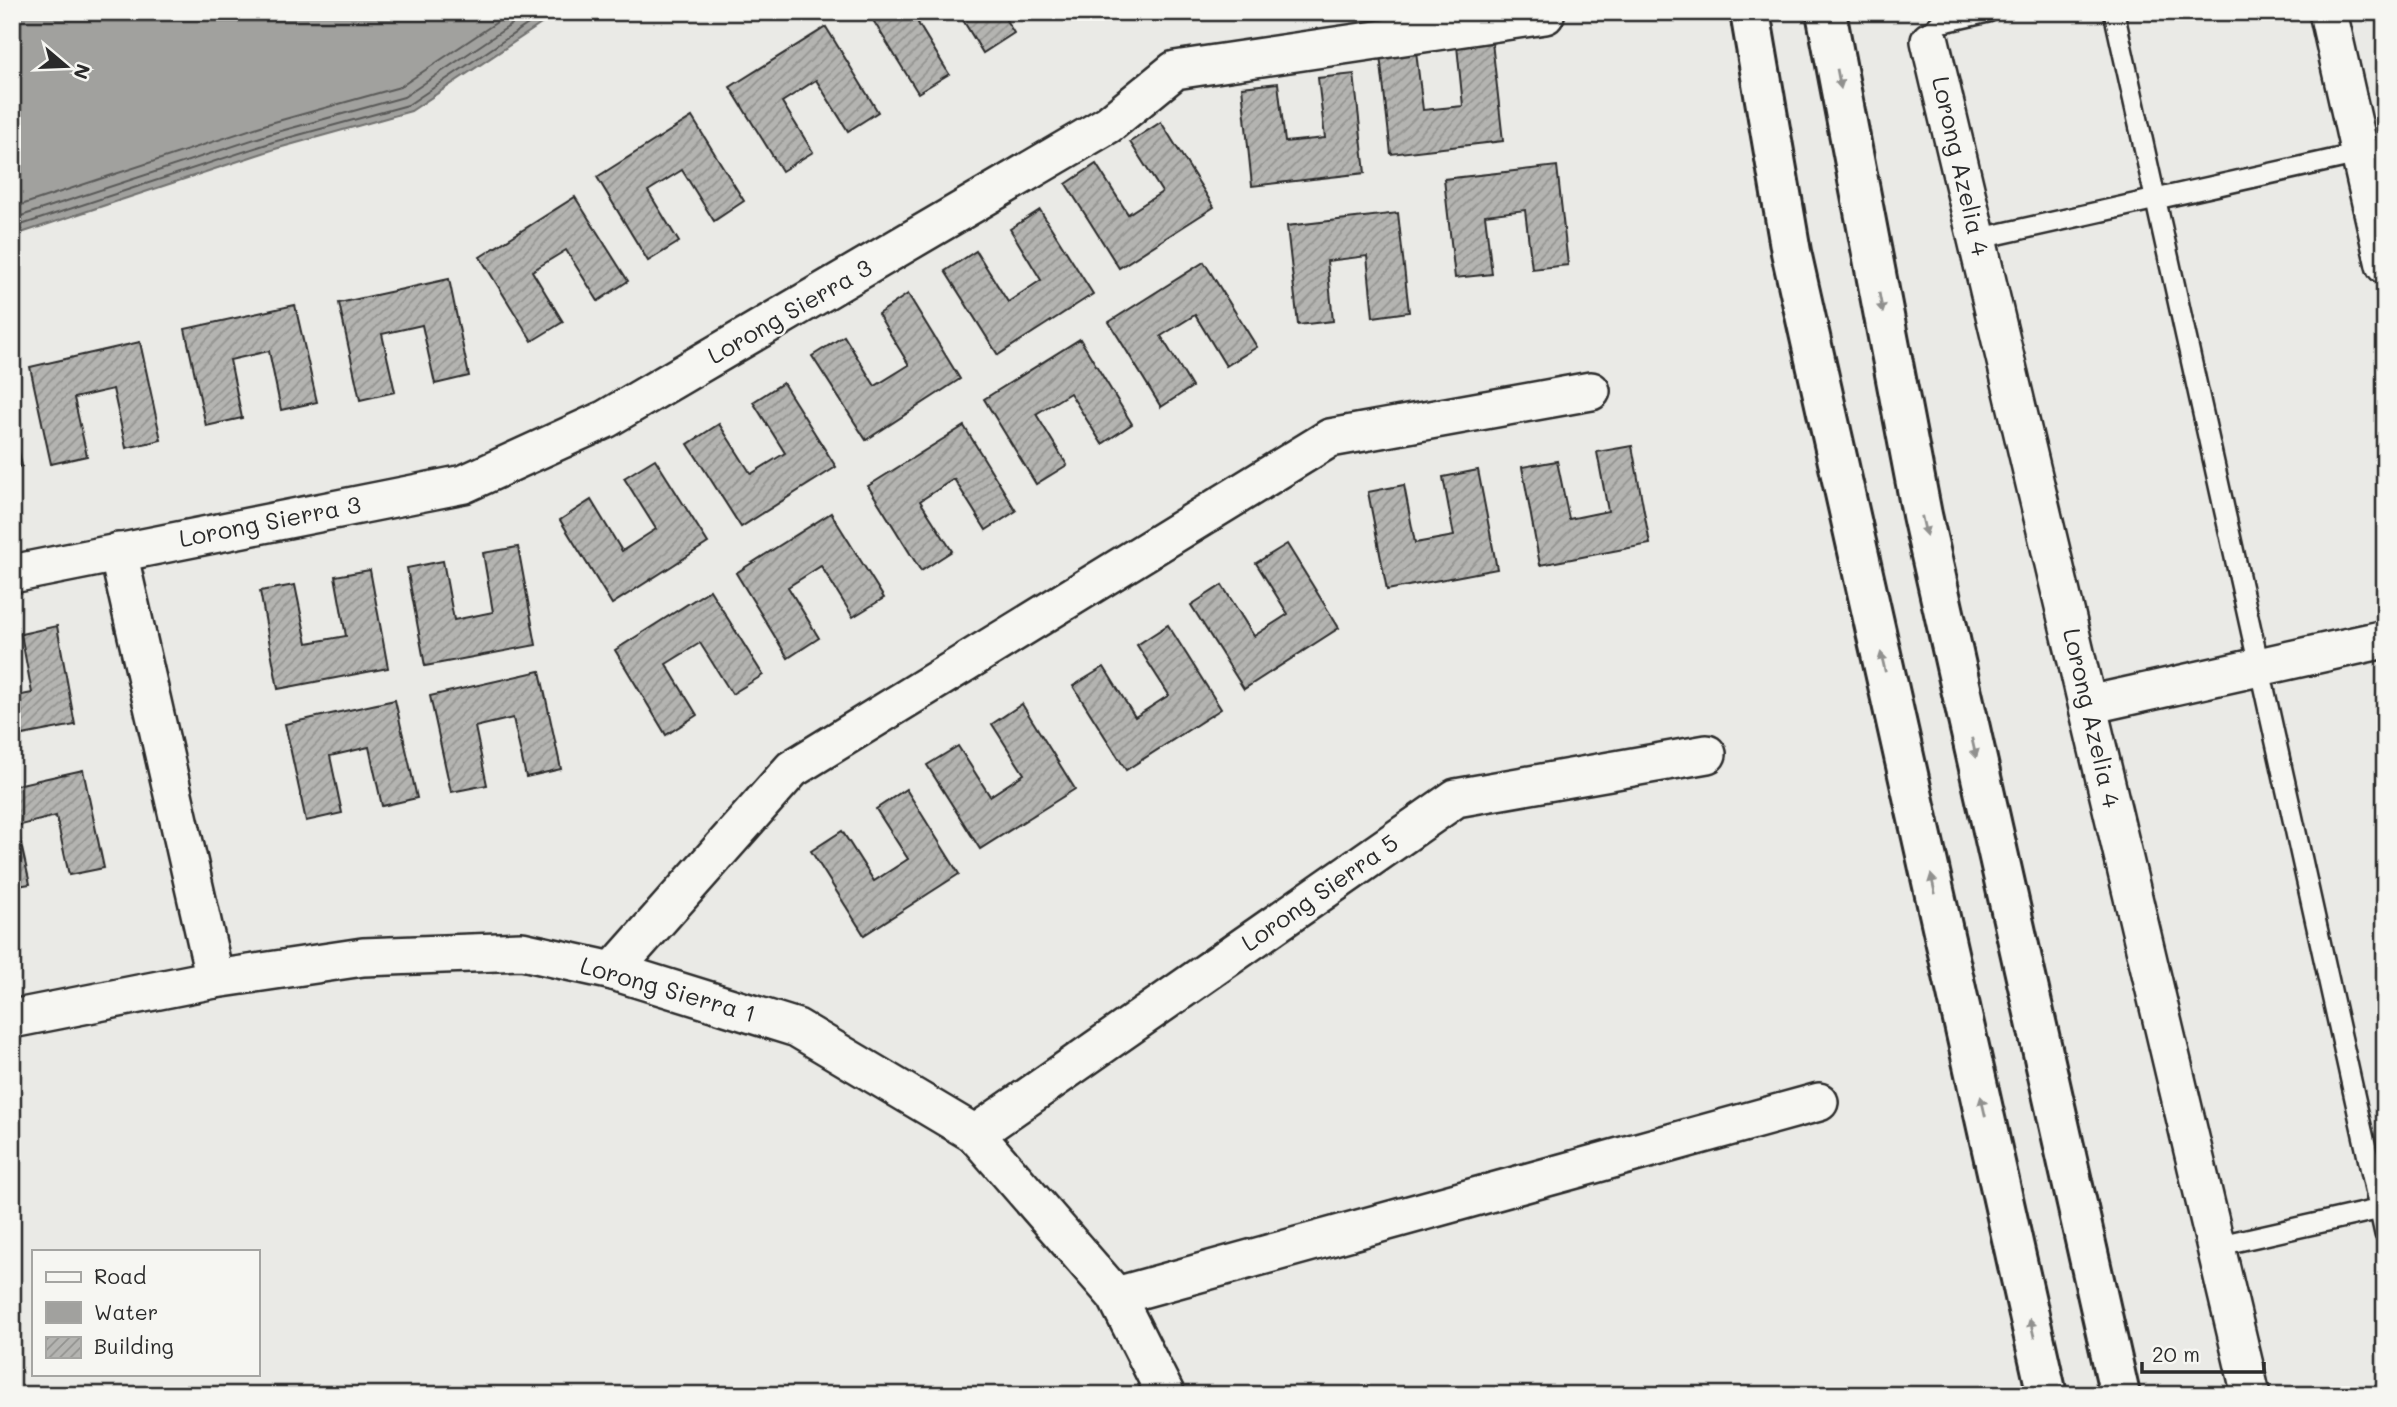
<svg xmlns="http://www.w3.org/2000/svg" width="2397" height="1407" font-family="Mali,sans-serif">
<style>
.water{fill:#a1a19e;stroke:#727270;stroke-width:2}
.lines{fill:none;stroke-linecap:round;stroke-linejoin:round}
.shore{stroke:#5a5a59;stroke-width:2}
.building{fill:url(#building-hatch);stroke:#2b2b2b;stroke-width:2}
.lane-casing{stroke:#2b2b2b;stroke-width:24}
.street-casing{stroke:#2b2b2b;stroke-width:42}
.secondary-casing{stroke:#2b2b2b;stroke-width:44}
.lane{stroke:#f6f6f2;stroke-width:19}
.street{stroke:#f6f6f2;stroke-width:37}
.secondary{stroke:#f6f6f2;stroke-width:38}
.oneway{fill:#90908e}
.labels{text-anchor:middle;stroke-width:5;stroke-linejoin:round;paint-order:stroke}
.street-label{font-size:24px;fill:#2b2b2b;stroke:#f6f6f2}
</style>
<defs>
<pattern id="building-hatch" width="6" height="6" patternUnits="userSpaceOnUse" patternTransform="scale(1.75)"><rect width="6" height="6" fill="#b4b4b1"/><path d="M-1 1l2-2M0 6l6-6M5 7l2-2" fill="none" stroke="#939390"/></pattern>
</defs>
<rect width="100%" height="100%" fill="#eaeae6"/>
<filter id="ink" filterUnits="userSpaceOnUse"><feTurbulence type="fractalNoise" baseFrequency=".0143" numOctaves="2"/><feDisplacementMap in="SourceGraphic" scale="14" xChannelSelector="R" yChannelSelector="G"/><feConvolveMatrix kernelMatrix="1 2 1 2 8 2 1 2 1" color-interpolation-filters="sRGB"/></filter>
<g filter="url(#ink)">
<path class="water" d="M 12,12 L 559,12 L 411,111 L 275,149 L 12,236 Z"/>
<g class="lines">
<g class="shore">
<path d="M 12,208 L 267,124 L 400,87 L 512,12"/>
<path d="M 12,219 L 270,134 L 404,97 L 530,12"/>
<path d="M 12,228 L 273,142 L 408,105 L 546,12"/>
</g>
</g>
<g class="building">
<path d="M 868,12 L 935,12 L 918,23 L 949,74 L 918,93 Z"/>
<path d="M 958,12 L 1001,12 L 1014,33 L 983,53 Z"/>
<path d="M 826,27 L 878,112 L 848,131 L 816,80 L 782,102 L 813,152 L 782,171 L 730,87 Z"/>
<path d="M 1492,42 L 1503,141 L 1391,154 L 1380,55 L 1416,51 L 1423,110 L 1463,106 L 1457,46 Z"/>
<path d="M 1354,74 L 1365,173 L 1252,186 L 1242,87 L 1278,83 L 1285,142 L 1325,138 L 1318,78 Z"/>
<path d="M 692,117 L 744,201 L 714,221 L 682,170 L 648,191 L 679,242 L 648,261 L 597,177 Z"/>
<path d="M 1161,122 L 1214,207 L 1119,268 L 1066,184 L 1096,164 L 1128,214 L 1162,192 L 1130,142 Z"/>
<path d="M 1557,166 L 1568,265 L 1532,269 L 1525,210 L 1485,215 L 1492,274 L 1455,278 L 1444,179 Z"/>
<path d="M 575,197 L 628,281 L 598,301 L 566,250 L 532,271 L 563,322 L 532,341 L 480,257 Z"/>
<path d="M 1040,210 L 1093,294 L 998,355 L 945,271 L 976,251 L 1008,302 L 1041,280 L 1010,229 Z"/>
<path d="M 1398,213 L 1409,312 L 1373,317 L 1367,256 L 1327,261 L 1333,321 L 1298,325 L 1287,226 Z"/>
<path d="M 1204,262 L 1257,347 L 1226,366 L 1195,315 L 1161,336 L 1192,387 L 1161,407 L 1109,322 Z"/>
<path d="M 449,279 L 469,376 L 435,384 L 422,325 L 382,334 L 395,392 L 360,400 L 339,303 Z"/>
<path d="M 908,294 L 960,379 L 866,440 L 812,356 L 844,336 L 875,386 L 909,365 L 878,314 Z"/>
<path d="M 295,305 L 317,402 L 281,410 L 269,351 L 230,360 L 242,418 L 206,426 L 185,329 Z"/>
<path d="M 1080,339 L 1132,424 L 1102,444 L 1070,393 L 1036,414 L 1067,465 L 1036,484 L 984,399 Z"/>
<path d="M 140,342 L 161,440 L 126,448 L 113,389 L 74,398 L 87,456 L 51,464 L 30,367 Z"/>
<path d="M 783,383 L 836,467 L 741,527 L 688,444 L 719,424 L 751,474 L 785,453 L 753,402 Z"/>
<path d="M 12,420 L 22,466 L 12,468 Z"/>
<path d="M 964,426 L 1016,511 L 986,530 L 954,479 L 920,501 L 952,551 L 921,571 L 868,486 Z"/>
<path d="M 1632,446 L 1650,544 L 1540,565 L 1522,467 L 1557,461 L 1569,519 L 1608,511 L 1597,452 Z"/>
<path d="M 655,459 L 708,543 L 612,604 L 560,520 L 591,500 L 622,551 L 656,529 L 624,478 Z"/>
<path d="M 1478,470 L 1497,569 L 1387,590 L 1368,492 L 1404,485 L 1415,543 L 1454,536 L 1443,477 Z"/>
<path d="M 831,513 L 884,598 L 853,617 L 821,566 L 788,587 L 819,638 L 788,658 L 736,573 Z"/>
<path d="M 1287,544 L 1339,628 L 1244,689 L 1191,605 L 1222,585 L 1254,636 L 1288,614 L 1256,563 Z"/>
<path d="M 518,547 L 536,645 L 425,666 L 407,568 L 443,561 L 454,620 L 493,612 L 483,553 Z"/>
<path d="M 370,570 L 388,668 L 278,689 L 260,591 L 295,585 L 307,643 L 346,636 L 335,576 Z"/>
<path d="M 710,590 L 763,675 L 732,694 L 700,643 L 666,664 L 697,715 L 666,735 L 615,650 Z"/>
<path d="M 1168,625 L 1221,709 L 1126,770 L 1073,686 L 1104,667 L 1135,717 L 1169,695 L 1137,645 Z"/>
<path d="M 57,626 L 75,725 L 12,737 L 12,697 L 32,693 L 21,634 Z"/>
<path d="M 540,671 L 561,769 L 526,777 L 513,718 L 475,727 L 487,785 L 451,792 L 430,696 Z"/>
<path d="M 395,700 L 417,798 L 382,806 L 369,747 L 330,756 L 342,813 L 306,821 L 285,724 Z"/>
<path d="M 1022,704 L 1075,789 L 980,849 L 927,765 L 958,746 L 990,796 L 1024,774 L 992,724 Z"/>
<path d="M 83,770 L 104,868 L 69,875 L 56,816 L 17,826 L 30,884 L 12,887 L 12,786 Z"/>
<path d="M 906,789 L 959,874 L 864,935 L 811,851 L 842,831 L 874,881 L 908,859 L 876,809 Z"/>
</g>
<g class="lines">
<defs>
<g id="lane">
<path d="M 2114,12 L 2385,1234"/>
<path d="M 1930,41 L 1933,30 L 1940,23 L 1988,12"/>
<path d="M 1977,239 L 2385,148"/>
<path d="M 2216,1246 L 2385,1208"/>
</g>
<g id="street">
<path d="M 2328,12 L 2385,265"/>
<path d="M 1930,41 L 2251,1395"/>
<path d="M 118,552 L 215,979"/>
<path d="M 12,574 L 464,484 L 606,419 L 1109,124 L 1175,70 L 1545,15"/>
<path d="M 2088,705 L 2385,639"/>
<path d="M 613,971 L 792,769 L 1330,438 L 1591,391"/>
<path d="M 12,1019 L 215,979 L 363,957 L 522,951 L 613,971 L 797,1028 L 975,1134 L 1116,1296 L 1166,1395"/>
<path d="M 975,1134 L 1456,798 L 1707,754"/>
<path d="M 1116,1296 L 1819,1102"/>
</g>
<g id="secondary">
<path d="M 1750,12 L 1791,252 L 2047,1395"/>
<path d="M 1826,12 L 1922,515 L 2120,1395"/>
</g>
</defs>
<use href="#lane" class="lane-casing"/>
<use href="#street" class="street-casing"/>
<use href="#secondary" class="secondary-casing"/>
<use href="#lane" class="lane"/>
<use href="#street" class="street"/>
<use href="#secondary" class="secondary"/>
</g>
<defs><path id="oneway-solid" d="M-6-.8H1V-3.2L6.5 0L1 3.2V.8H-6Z" transform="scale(1.75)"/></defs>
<g class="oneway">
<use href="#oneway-solid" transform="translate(1839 79) rotate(79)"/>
<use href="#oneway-solid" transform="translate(1881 303) rotate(79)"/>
<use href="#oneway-solid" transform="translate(1924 526) rotate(77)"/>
<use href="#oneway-solid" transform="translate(1883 662) rotate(-103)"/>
<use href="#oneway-solid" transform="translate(1974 748) rotate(77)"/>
<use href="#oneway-solid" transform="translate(1933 884) rotate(-103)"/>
<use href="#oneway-solid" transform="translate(1983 1106) rotate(-103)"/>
<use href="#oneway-solid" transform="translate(2032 1328) rotate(-103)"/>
</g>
</g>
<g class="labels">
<g class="street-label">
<text transform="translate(1960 166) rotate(77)" y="8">Lorong Azelia 4</text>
<text transform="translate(790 312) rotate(-30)" y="8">Lorong Sierra 3</text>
<text transform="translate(270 522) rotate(-11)" y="8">Lorong Sierra 3</text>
<text transform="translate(2091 718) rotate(77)" y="8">Lorong Azelia 4</text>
<text transform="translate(1320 893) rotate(-35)" y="8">Lorong Sierra 5</text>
<text transform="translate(668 990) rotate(16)" y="8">Lorong Sierra 1</text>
</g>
</g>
<rect width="2397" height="1407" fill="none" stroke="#f6f6f2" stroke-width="42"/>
<rect x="21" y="21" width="2355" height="1365" fill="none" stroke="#2b2b2b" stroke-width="2.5" filter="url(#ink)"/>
<rect x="32" y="1250" width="228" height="126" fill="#f6f6f2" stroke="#a5a5a2" stroke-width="2"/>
<rect x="46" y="1272" width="35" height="10" fill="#f6f6f2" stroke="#a5a5a2" stroke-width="2"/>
<text x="94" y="1284" font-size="21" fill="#2b2b2b">Road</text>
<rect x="46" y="1302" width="35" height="21" fill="#a1a19e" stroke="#a5a5a2" stroke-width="2"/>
<text x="94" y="1320" font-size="21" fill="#2b2b2b">Water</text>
<rect x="46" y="1337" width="35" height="21" fill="url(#building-hatch)" stroke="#a5a5a2" stroke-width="2"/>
<text x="94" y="1354" font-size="21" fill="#2b2b2b">Building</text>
<g transform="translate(66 66) rotate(109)" stroke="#f6f6f2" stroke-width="5" paint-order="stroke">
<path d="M0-5L12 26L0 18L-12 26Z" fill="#2b2b2b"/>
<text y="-10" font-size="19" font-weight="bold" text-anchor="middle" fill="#2b2b2b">N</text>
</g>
<path d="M2142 1362v10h122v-10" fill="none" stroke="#2b2b2b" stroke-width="3.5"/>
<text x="2152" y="1362" font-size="21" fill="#2b2b2b" stroke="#f6f6f2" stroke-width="5" paint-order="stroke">20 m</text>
</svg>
